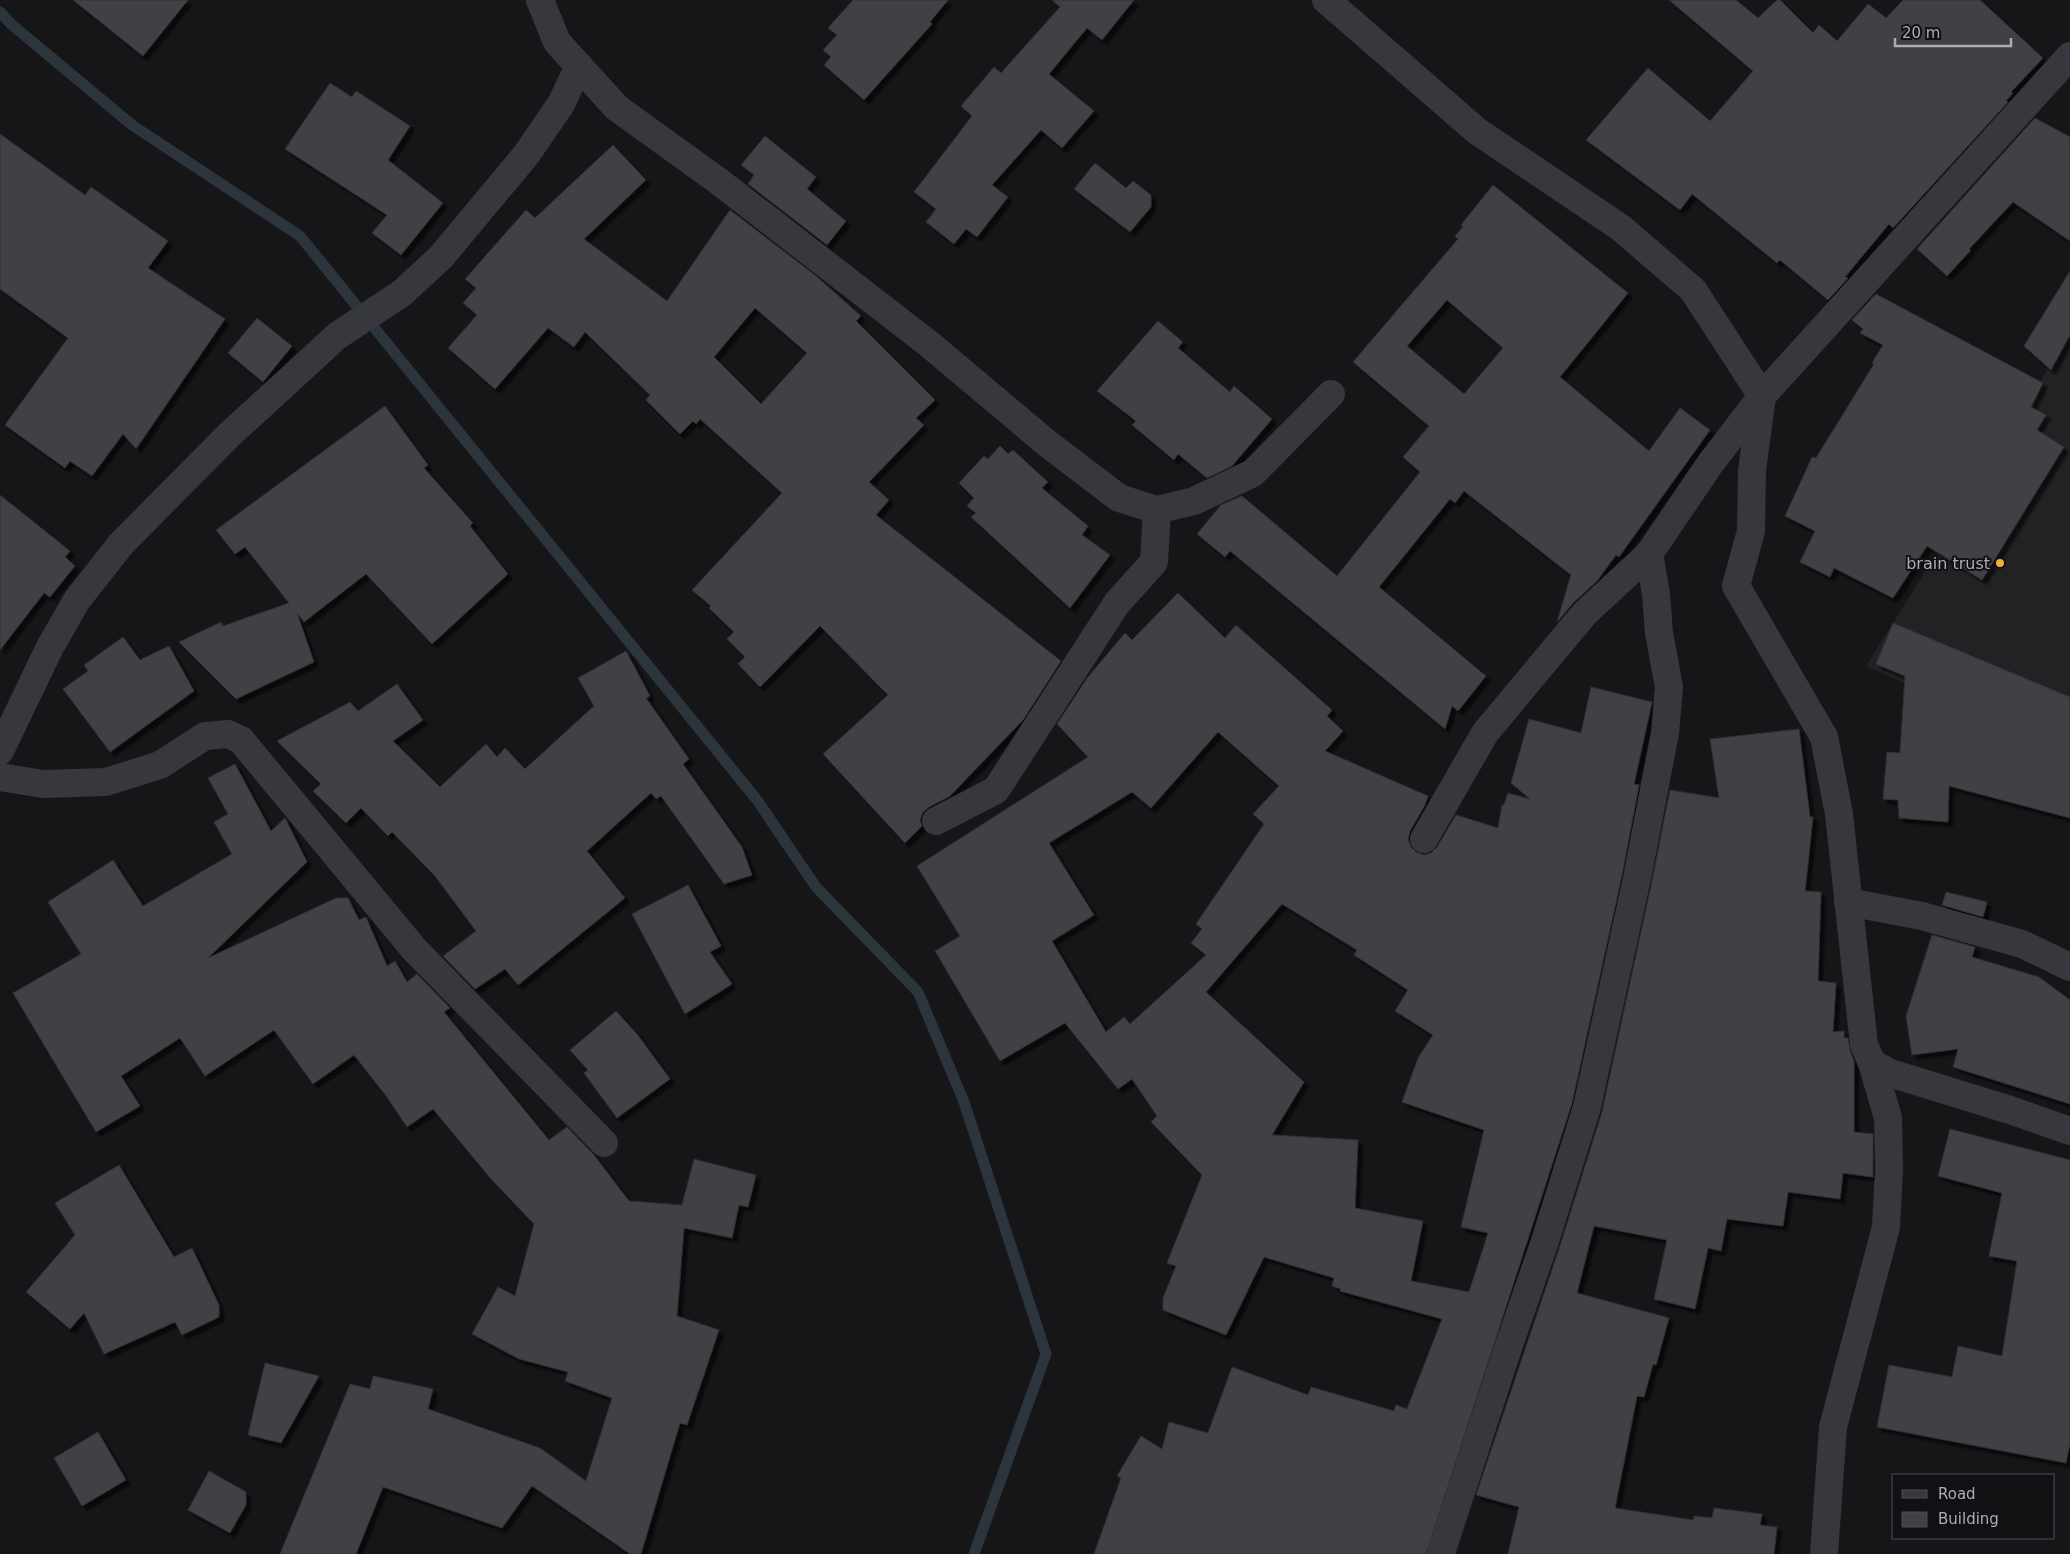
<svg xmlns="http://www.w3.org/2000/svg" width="2070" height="1554" font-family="'DejaVu Sans',sans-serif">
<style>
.built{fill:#222225}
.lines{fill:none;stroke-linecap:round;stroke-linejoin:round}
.stream{stroke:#2c353c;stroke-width:11}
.building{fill:#404145;stroke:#303034;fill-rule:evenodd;filter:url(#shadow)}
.street{stroke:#37383d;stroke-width:28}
.poi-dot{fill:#f2b134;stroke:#111113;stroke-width:2}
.labels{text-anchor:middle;stroke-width:4;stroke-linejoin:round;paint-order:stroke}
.poi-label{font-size:16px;fill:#a8adb8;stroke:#111113;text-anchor:end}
</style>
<defs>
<filter id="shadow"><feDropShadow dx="4.5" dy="4.5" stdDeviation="1" flood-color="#0009"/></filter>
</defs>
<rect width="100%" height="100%" fill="#161618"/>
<path class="built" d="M 2070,330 L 2070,755 L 1866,666 L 1995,460 Z"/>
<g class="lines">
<path class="stream" d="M 0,12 L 11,24 L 132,125 L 300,236 L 757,800 L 816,887 L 918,992 L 964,1102 L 1046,1354 L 974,1554"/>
</g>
<g class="building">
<path d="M 73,0 L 188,0 L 143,56 Z"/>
<path d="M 853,0 L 948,0 L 930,22 L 932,24 L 864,100 L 824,65 L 831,57 L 823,50 L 837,35 L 828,28 Z"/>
<path d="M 1052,0 L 1134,0 L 1102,40 L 1087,28 L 1049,74 L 1094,111 L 1062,148 L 1041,130 L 992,185 L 1008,197 L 977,237 L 966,229 L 954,244 L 926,222 L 936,209 L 914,192 L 972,116 L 961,106 L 994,67 L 1001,73 L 1060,7 Z"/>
<path d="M 1669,0 L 1736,0 L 1758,18 L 1777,0 L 1780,0 L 1813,33 L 1819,25 L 1837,41 L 1868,4 L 1886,18 L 1903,0 L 1980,0 L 2043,58 L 2011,92 L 2013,93 L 2006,101 L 2008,102 L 1893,228 L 1889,224 L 1845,277 L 1848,278 L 1828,300 L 1780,260 L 1777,263 L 1692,194 L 1680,210 L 1586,140 L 1648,68 L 1710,121 L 1753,71 Z"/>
<path d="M 330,83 L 352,97 L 356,91 L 410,126 L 388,160 L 443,203 L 401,255 L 372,233 L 387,215 L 285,149 Z"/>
<path d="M 2035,118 L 2070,137 L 2070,241 L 2013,202 L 1969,249 L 1971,250 L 1947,276 L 1917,249 Z"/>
<path d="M 0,134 L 85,195 L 91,187 L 168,241 L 148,268 L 225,319 L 136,449 L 123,434 L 92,476 L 70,461 L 65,468 L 5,425 L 68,338 L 0,289 Z"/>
<path d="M 765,136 L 816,177 L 807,189 L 846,221 L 827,245 L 748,184 L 754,175 L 741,165 Z"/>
<path d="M 613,145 L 646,180 L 584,239 L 667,301 L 730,210 L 816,276 L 861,316 L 856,321 L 935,400 L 916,418 L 924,425 L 869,482 L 889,500 L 876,515 L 1061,661 L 1023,720 L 950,796 L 929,807 L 923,812 L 920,820 L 922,826 L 905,843 L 823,754 L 888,695 L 820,626 L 760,687 L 738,664 L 745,657 L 727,639 L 734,632 L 709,608 L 711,606 L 692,590 L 782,493 L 700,419 L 696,424 L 693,421 L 680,434 L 646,400 L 650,395 L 585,332 L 574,347 L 548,328 L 495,389 L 448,348 L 477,315 L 463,303 L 476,288 L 465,279 L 526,210 L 535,218 ZM 755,308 L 807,353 L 761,404 L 714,357 Z"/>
<path d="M 1095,163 L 1126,188 L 1133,181 L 1151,195 L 1151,207 L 1130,232 L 1074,189 Z"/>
<path d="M 1493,185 L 1628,293 L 1560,377 L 1649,451 L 1680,408 L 1710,430 L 1619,557 L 1616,555 L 1597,581 L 1574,602 L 1557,622 L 1571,575 L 1464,491 L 1455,503 L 1450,499 L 1379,587 L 1486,676 L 1458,711 L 1452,706 L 1445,729 L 1230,551 L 1225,557 L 1197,534 L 1221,505 L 1242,496 L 1337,576 L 1420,472 L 1403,457 L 1429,426 L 1353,362 L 1458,239 L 1455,236 L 1463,227 L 1461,225 ZM 1447,300 L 1503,348 L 1464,394 L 1407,346 Z"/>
<path d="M 2070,271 L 2070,335 L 2051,370 L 2024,346 Z"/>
<path d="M 1876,294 L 2043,383 L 2031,407 L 2046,415 L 2037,430 L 2064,447 L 1982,580 L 1927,546 L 1893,598 L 1834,568 L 1830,577 L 1800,562 L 1815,531 L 1785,516 L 1812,457 L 1816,458 L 1874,364 L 1872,363 L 1883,345 L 1860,333 L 1863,329 L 1852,320 Z"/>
<path d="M 257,318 L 292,346 L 263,382 L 228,353 Z"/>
<path d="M 1158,321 L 1183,342 L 1178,348 L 1230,392 L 1234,386 L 1272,419 L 1232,466 L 1207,478 L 1178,454 L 1174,460 L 1132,425 L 1136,421 L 1097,391 Z"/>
<path d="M 385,406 L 428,465 L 424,468 L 473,523 L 470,526 L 508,574 L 432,644 L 366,574 L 304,622 L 297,613 L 314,662 L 236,699 L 179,642 L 221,622 L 223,626 L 289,603 L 245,547 L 235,554 L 216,530 Z"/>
<path d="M 1000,446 L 1008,454 L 1013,450 L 1048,482 L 1042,488 L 1088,526 L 1082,535 L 1110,555 L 1070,608 L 971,517 L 976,513 L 967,506 L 974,498 L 959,483 L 984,456 L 988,459 Z"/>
<path d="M 0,495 L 70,551 L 65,557 L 75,566 L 50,597 L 44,593 L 0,650 Z"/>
<path d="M 1178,593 L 1225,638 L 1236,625 L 1332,710 L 1327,716 L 1343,731 L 1325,751 L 1428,796 L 1425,805 L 1410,831 L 1408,839 L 1411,847 L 1416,852 L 1424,855 L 1431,853 L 1437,847 L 1456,815 L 1498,828 L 1502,805 L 1504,805 L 1508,793 L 1530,799 L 1511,783 L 1529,719 L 1581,733 L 1591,687 L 1652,702 L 1634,784 L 1639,785 L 1622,875 L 1572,1103 L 1426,1554 L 1094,1554 L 1121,1478 L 1117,1476 L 1141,1436 L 1162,1449 L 1169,1422 L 1208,1433 L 1232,1367 L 1308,1395 L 1311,1387 L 1394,1411 L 1396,1405 L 1407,1409 L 1442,1319 L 1340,1291 L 1341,1289 L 1332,1286 L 1334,1278 L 1264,1257 L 1226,1335 L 1163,1310 L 1163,1298 L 1176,1266 L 1167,1263 L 1202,1175 L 1151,1122 L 1157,1116 L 1132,1079 L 1118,1089 L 1065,1023 L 1000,1061 L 935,951 L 960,936 L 917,866 L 1088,757 L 1057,724 L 1088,677 L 1125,633 L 1132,640 ZM 1218,732 L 1279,786 L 1253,814 L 1264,824 L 1196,924 L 1202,929 L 1191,943 L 1206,955 L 1130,1024 L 1124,1017 L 1106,1032 L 1052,941 L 1094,915 L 1049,843 L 1132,792 L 1151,808 ZM 1282,904 L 1357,950 L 1354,955 L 1408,990 L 1395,1011 L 1433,1035 L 1418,1058 L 1402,1102 L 1484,1130 L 1461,1227 L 1488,1233 L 1469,1292 L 1411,1281 L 1423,1221 L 1355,1208 L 1358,1140 L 1272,1135 L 1304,1082 L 1206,992 Z"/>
<path d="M 1893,623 L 2070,697 L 2070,818 L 1949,786 L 1948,822 L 1899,818 L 1898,800 L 1883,799 L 1887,752 L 1900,753 L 1905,676 L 1876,664 Z"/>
<path d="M 123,637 L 140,660 L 169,646 L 194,691 L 110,752 L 63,689 L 88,671 L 84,665 Z"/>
<path d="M 626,651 L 650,696 L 646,698 L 689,759 L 683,764 L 742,847 L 752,875 L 724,884 L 661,796 L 656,799 L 651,793 L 587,851 L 625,898 L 518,985 L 505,969 L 475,989 L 443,956 L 476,931 L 435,876 L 392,832 L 388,836 L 361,808 L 346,823 L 313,791 L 321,784 L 277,741 L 350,702 L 358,711 L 397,684 L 423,720 L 393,741 L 440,787 L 486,744 L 497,757 L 505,748 L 525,769 L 594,706 L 578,678 Z"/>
<path d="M 1799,729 L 1810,817 L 1813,817 L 1805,891 L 1821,892 L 1818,981 L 1836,983 L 1833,1032 L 1844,1031 L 1844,1038 L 1848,1038 L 1850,1051 L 1854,1061 L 1854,1132 L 1873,1134 L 1873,1177 L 1843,1173 L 1840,1199 L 1788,1192 L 1783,1226 L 1727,1219 L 1721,1251 L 1708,1248 L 1695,1309 L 1654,1299 L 1667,1240 L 1594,1226 L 1577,1293 L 1669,1318 L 1656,1365 L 1653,1364 L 1644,1397 L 1637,1396 L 1615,1508 L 1693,1520 L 1694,1516 L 1712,1518 L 1714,1508 L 1762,1514 L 1760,1525 L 1777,1527 L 1774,1554 L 1508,1554 L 1519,1507 L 1476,1495 L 1560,1246 L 1602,1112 L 1652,881 L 1670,790 L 1719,798 L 1710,739 Z"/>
<path d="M 235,764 L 271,831 L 285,818 L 307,862 L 208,958 L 336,898 L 348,898 L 359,920 L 366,917 L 387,966 L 395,961 L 407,982 L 417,974 L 450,1008 L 444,1012 L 549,1140 L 567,1127 L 594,1155 L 629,1201 L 682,1205 L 694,1159 L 756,1175 L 748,1207 L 739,1205 L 732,1238 L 684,1228 L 677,1316 L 719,1330 L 687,1425 L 680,1423 L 641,1554 L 630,1554 L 532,1486 L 502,1528 L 383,1487 L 356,1554 L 280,1554 L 350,1384 L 370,1389 L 373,1376 L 433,1389 L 428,1409 L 540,1448 L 586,1481 L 612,1398 L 565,1381 L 568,1372 L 519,1359 L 472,1334 L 498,1287 L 515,1296 L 534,1224 L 491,1179 L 433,1109 L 407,1127 L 387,1097 L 354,1055 L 313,1084 L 274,1030 L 205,1076 L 180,1038 L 121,1076 L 140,1106 L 96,1132 L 13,993 L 81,954 L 48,902 L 113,860 L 143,906 L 232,854 L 214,822 L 228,814 L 208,778 Z"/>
<path d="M 688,885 L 721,946 L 710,952 L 732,984 L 685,1014 L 632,914 Z"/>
<path d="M 1946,892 L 1987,902 L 1983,917 L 1942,905 Z"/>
<path d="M 1932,935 L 1975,947 L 1972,957 L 2039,977 L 2070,1000 L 2070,1104 L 1953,1067 L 1958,1049 L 1912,1055 L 1906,1016 Z"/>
<path d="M 616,1011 L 637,1034 L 670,1079 L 617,1118 L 584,1073 L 588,1070 L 570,1050 Z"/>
<path d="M 1950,1129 L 2070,1160 L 2070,1443 L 2066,1463 L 1877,1427 L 1889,1365 L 1952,1377 L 1958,1346 L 2002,1356 L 2017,1261 L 1989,1256 L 2002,1193 L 1938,1176 Z"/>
<path d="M 119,1165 L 174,1257 L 192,1248 L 219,1305 L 219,1317 L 182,1335 L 175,1322 L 104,1354 L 84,1313 L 70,1329 L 26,1292 L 75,1235 L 55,1203 Z"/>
<path d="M 265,1363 L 319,1376 L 281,1443 L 248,1435 Z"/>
<path d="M 98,1432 L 126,1480 L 82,1506 L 54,1458 Z"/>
<path d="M 209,1471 L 246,1492 L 246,1505 L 230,1533 L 188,1510 Z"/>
</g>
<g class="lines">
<g class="street">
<path d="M 540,0 L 557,42 L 617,108 L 717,180 L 929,344 L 1048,444 L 1119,498 L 1157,510 L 1194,501 L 1253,473 L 1331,394"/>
<path d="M 1326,0 L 1477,131 L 1621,228 L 1693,290 L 1762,396 L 1752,471 L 1751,531 L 1736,586 L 1824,737 L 1839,814 L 1864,1045 L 1872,1063 L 1890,1073 L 2010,1110 L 2070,1131"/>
<path d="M 0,751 L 50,647 L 77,600 L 121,544 L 228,436 L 337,336 L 402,293 L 441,257 L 526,155 L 561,104 L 579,66"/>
<path d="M 0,777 L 43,784 L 106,782 L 160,765 L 205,736 L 228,734 L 241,740 L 414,949 L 604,1143"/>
<path d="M 936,821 L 996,790 L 1117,603 L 1154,562 L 1157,510"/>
<path d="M 1424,839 L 1485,733 L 1585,613 L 1649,554 L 1710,464 L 1762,396 L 2070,56"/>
<path d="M 1848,902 L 1922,916 L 2022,944 L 2070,967"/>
<path d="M 1441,1553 L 1508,1348 L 1545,1241 L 1587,1107 L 1637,878 L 1665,733 L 1669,687 L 1659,633 L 1656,594 L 1649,554"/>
<path d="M 1824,1554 L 1833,1427 L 1886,1227 L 1889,1170 L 1888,1118 L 1872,1063"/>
</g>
</g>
<circle class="poi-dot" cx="2000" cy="563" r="5"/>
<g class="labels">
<g class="poi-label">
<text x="1990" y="569">brain trust</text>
</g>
</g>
<rect x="1892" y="1474" width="162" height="65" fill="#111113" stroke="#4d4f55"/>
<rect x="1902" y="1490" width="25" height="8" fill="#37383d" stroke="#4d4f55"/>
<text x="1938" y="1499" font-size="15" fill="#a8adb8">Road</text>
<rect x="1902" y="1512" width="25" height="15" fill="#404145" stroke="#4d4f55"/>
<text x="1938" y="1524" font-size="15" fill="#a8adb8">Building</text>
<path d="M1895 38v8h116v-8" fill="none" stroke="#a8adb8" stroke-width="2.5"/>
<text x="1902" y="38" font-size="15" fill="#a8adb8" stroke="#111113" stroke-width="4" paint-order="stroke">20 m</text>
</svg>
